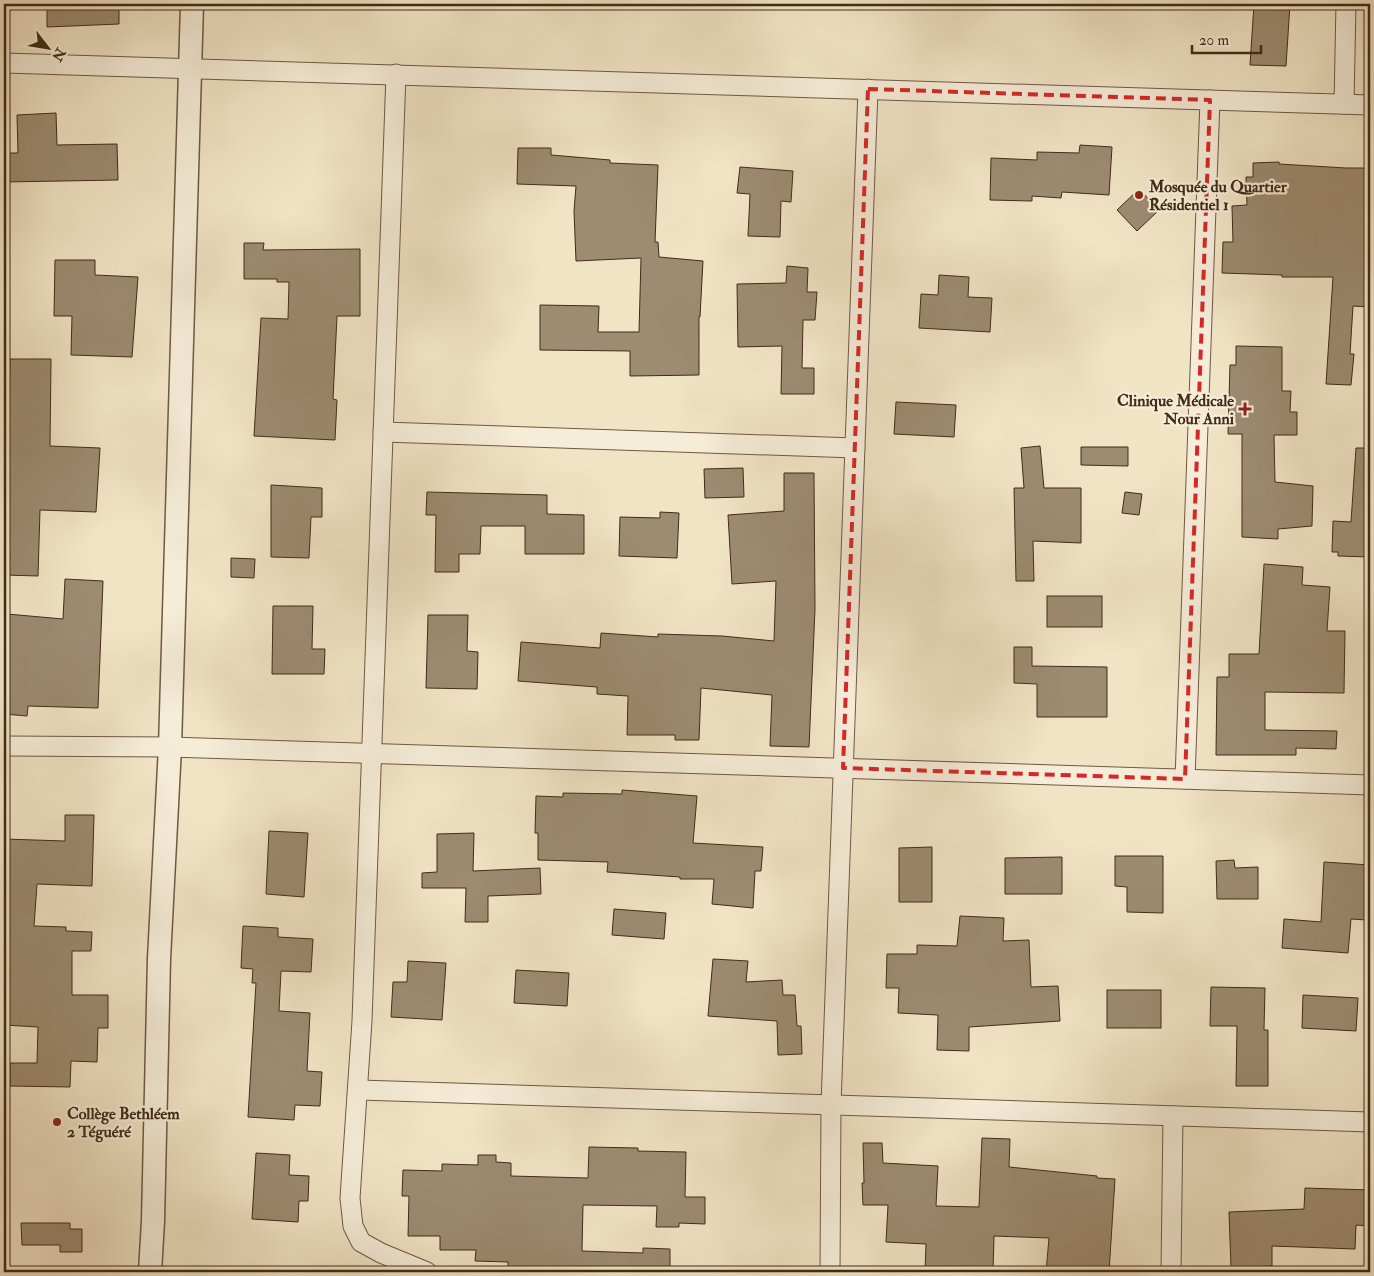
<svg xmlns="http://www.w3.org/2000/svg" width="1374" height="1276" font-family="'IM FELL Double Pica',serif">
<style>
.building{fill:#9d8b72;stroke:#422b19}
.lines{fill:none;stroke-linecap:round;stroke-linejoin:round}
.minor-casing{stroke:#6e5944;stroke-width:21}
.tertiary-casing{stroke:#6e5944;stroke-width:25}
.minor{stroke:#f6edd9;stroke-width:19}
.tertiary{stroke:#f6edd9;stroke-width:22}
.marked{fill:none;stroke:#d62828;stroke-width:4;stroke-dasharray:10 6;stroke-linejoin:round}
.poi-dot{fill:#8f2418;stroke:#f6edd9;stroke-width:2}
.labels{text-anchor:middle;stroke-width:4.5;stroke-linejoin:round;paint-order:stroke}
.poi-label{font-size:16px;font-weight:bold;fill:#422b19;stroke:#f6edd9;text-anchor:start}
</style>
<rect width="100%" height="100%" fill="#f1e4c5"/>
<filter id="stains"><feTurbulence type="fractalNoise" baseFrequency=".004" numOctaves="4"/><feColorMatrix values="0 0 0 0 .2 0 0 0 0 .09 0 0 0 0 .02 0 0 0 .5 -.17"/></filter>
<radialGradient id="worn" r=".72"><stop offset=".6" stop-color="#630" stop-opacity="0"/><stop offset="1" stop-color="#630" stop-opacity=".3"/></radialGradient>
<g class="building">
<path d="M 47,4 L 119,4 L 119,24 L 47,27 Z"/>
<path d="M 1254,4 L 1290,4 L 1286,66 L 1250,65 Z"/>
<path d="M 56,113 L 57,145 L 117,144 L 118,180 L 4,182 L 4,153 L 18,153 L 17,115 Z"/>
<path d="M 1080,145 L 1112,147 L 1109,195 L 1062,192 L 1061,198 L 1032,196 L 1032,201 L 990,200 L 991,158 L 1037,160 L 1037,152 L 1079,153 Z"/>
<path d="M 518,148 L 551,148 L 551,155 L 610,160 L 610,163 L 658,165 L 655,242 L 658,242 L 659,257 L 703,261 L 700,317 L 699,317 L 699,375 L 630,376 L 630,351 L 540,350 L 540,305 L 599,306 L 598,332 L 639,332 L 641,258 L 576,261 L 574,211 L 576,186 L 517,184 Z"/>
<path d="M 1279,162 L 1279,164 L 1346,168 L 1370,168 L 1370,307 L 1353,306 L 1350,354 L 1354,354 L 1351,385 L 1326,384 L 1333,277 L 1282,277 L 1282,275 L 1222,273 L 1223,242 L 1233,242 L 1232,206 L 1247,205 L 1246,177 L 1253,177 L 1253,163 Z"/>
<path d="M 740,167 L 793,171 L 791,202 L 781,201 L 780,237 L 748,236 L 750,194 L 737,193 Z"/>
<path d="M 1139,189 L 1159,210 L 1137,231 L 1117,210 Z"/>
<path d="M 244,243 L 264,243 L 263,250 L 360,249 L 360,316 L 337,316 L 333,399 L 337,400 L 335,440 L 254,436 L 261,318 L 288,319 L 289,282 L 277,282 L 277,279 L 244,279 Z"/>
<path d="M 55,260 L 95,260 L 95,275 L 138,277 L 132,357 L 71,355 L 72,316 L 54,316 Z"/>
<path d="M 787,266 L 808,268 L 807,292 L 817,292 L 815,320 L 803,320 L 802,368 L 814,368 L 814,394 L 781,394 L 782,346 L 738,347 L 737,284 L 786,283 Z"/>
<path d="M 939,275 L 969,277 L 968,297 L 992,298 L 990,332 L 919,328 L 921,294 L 938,295 Z"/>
<path d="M 1236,346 L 1282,347 L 1282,391 L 1291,391 L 1290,412 L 1297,412 L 1297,435 L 1274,435 L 1275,482 L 1313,486 L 1312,526 L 1278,529 L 1278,539 L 1242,537 L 1242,434 L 1228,434 L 1230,365 L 1236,365 Z"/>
<path d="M 10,359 L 51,359 L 50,446 L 100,448 L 96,512 L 40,510 L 38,576 L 4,575 L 5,531 L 6,531 Z"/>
<path d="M 896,402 L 956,405 L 954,437 L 894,434 Z"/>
<path d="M 1040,446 L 1044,488 L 1081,488 L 1081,543 L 1033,541 L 1034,581 L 1016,581 L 1014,488 L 1024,488 L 1021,448 Z"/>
<path d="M 1081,447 L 1128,447 L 1128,466 L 1081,465 Z"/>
<path d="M 1356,448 L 1370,448 L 1370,557 L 1338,556 L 1338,552 L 1332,552 L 1333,521 L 1351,522 Z"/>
<path d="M 743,468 L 744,497 L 705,498 L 704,469 Z"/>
<path d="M 784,473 L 814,473 L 815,609 L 809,747 L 770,746 L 772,695 L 701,688 L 699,740 L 675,740 L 675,735 L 627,735 L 628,696 L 597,694 L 597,687 L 518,681 L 521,642 L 600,648 L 601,633 L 658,637 L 658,634 L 722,636 L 774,641 L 776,581 L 732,584 L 728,515 L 784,511 Z"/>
<path d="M 271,485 L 322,488 L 322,517 L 311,517 L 309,558 L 271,557 Z"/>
<path d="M 427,492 L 547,495 L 547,514 L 584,515 L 584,554 L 525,554 L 525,526 L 481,526 L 480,554 L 459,554 L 459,572 L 435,572 L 436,515 L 426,515 Z"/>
<path d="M 1125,492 L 1142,494 L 1139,515 L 1122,513 Z"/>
<path d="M 660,512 L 679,513 L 677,558 L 619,556 L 620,517 L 660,518 Z"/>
<path d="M 231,558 L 255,559 L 254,578 L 231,577 Z"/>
<path d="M 1264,564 L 1303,567 L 1302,585 L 1330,587 L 1327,631 L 1345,631 L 1344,693 L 1265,692 L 1265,730 L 1337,731 L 1336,749 L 1296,748 L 1296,755 L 1216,755 L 1217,677 L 1229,677 L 1229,654 L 1259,654 Z"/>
<path d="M 65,579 L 103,581 L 98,708 L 28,706 L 27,716 L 4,714 L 4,652 L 7,614 L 63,619 Z"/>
<rect x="1047" y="596" width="55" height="31"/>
<path d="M 273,606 L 313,606 L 312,649 L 325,649 L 324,674 L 272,674 Z"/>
<path d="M 428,615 L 468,615 L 467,651 L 478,652 L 477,689 L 426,688 Z"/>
<path d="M 1014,647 L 1032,647 L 1032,666 L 1107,667 L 1107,717 L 1037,717 L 1037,684 L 1014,683 Z"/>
<path d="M 622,790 L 697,796 L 693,843 L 763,847 L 761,871 L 755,871 L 753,908 L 712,904 L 714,879 L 680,879 L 680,877 L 607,872 L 608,862 L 538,860 L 538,833 L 535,833 L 536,796 L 563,797 L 563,793 L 622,794 Z"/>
<path d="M 65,815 L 94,815 L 92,886 L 37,884 L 34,926 L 66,927 L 66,931 L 92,932 L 91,951 L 72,951 L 72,995 L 108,995 L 108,1028 L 98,1028 L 97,1062 L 71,1061 L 70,1087 L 10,1086 L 10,1063 L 37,1063 L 38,1027 L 4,1025 L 6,972 L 4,972 L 4,839 L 65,841 Z"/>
<path d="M 269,831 L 308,833 L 304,897 L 266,894 Z"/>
<path d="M 474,833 L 473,871 L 540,868 L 541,894 L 488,896 L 488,922 L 465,922 L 466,888 L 422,888 L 422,873 L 437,872 L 437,834 Z"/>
<path d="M 932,847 L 932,902 L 899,902 L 899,848 Z"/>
<path d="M 1115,856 L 1163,856 L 1163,913 L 1127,912 L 1127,887 L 1115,886 Z"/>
<path d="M 1062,857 L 1062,894 L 1005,894 L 1005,858 Z"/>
<path d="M 1234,860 L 1235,868 L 1258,867 L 1258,899 L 1217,899 L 1216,861 Z"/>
<path d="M 1324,862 L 1370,865 L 1367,920 L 1351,919 L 1348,953 L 1282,948 L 1284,919 L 1321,922 Z"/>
<path d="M 614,909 L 666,913 L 664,939 L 612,935 Z"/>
<path d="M 960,916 L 1004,918 L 1003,941 L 1029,940 L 1031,987 L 1058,986 L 1060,1021 L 969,1027 L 969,1051 L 937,1050 L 938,1015 L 898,1013 L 899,988 L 886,988 L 887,954 L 917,954 L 917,945 L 957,946 Z"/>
<path d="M 243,926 L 278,928 L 278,937 L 313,939 L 311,972 L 281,971 L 279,1011 L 310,1013 L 307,1071 L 322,1072 L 320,1106 L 295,1105 L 294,1120 L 248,1117 L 256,983 L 252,983 L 253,969 L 241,968 Z"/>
<path d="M 713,959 L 748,961 L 746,982 L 782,980 L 783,995 L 795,995 L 797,1026 L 801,1026 L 802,1054 L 778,1055 L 777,1021 L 708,1016 Z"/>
<path d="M 408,961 L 446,963 L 442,1020 L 391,1017 L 393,982 L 407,982 Z"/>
<path d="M 516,970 L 569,973 L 567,1006 L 514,1003 Z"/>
<path d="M 1211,987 L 1265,988 L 1264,1030 L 1268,1030 L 1268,1086 L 1236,1086 L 1237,1026 L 1210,1026 Z"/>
<rect x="1107" y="990" width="54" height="38"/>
<path d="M 1303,995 L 1358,998 L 1356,1031 L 1302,1028 Z"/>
<path d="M 982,1138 L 1010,1139 L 1009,1167 L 1097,1176 L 1097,1178 L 1115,1179 L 1109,1272 L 1046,1272 L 1049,1238 L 994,1236 L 993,1272 L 925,1272 L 926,1244 L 886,1242 L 888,1205 L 863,1205 L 862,1183 L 864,1183 L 863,1143 L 882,1143 L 883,1163 L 938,1166 L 936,1206 L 979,1207 Z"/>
<path d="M 589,1147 L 638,1148 L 638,1151 L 686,1152 L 685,1197 L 705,1197 L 705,1224 L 679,1223 L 679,1227 L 656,1227 L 657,1206 L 583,1205 L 582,1251 L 643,1253 L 643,1248 L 670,1249 L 670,1272 L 522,1272 L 523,1270 L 508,1270 L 508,1262 L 475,1261 L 476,1250 L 440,1250 L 440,1236 L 408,1236 L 409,1196 L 402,1196 L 403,1170 L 442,1171 L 442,1164 L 478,1165 L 478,1155 L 496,1155 L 496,1162 L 511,1163 L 511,1176 L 588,1178 Z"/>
<path d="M 256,1153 L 290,1155 L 289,1175 L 309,1176 L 308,1201 L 299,1201 L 298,1222 L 252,1219 Z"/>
<path d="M 1305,1188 L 1370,1190 L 1370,1226 L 1356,1225 L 1355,1249 L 1272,1246 L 1272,1266 L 1231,1268 L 1229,1212 L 1304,1209 Z"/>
<path d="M 21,1223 L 70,1223 L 70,1229 L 82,1229 L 82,1252 L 60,1252 L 60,1245 L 22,1245 Z"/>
</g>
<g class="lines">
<defs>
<g id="minor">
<path d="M 4,63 L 1370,105"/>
<path d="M 396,74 L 362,1021 L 350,1198 L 353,1226 L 361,1242 L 381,1253 L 427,1272"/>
<path d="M 1344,104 L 1346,4"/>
<path d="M 383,432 L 855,448"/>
<path d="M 4,746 L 170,747 L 1370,785"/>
<path d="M 1185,779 L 1210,100"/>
<path d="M 359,1090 L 1370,1122"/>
<path d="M 830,1272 L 831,1105 L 868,89"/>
<path d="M 1171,1272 L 1173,1116"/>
</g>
<path id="tertiary" d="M 150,1272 L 153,1221 L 159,959 L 170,747 L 192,4"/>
</defs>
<use href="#minor" class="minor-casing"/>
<use href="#tertiary" class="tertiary-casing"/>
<use href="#minor" class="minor"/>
<use href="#tertiary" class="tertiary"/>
</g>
<path class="marked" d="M 868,89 L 1210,100 L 1185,779 L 843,768 Z"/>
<g class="poi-dot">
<circle cx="1139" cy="195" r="5"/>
<path d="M1242.5 401.5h5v5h5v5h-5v5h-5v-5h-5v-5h5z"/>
<circle cx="57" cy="1122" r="5"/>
</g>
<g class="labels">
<g class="poi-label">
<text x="1149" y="192">Mosquée du Quartier<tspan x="1149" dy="18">Résidentiel 1</tspan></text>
<text x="1234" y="406" text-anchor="end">Clinique Médicale<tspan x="1234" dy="18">Nour Anni</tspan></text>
<text x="67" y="1119">Collège Bethléem<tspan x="67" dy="18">2 Téguéré</tspan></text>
</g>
</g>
<rect width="1374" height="1276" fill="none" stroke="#f1e4c5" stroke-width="20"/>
<rect x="5" y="5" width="1364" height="1266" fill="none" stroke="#422b19" stroke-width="2.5"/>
<rect x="10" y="10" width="1354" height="1256" fill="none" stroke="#422b19"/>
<g transform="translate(48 48) rotate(121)" stroke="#f6edd9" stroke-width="4" paint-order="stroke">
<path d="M0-4L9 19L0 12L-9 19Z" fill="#422b19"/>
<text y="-8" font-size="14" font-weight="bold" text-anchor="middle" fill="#422b19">N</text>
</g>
<path d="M1192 45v8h69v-8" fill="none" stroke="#422b19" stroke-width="2.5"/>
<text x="1199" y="45" font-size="15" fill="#422b19" stroke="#f6edd9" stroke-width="4" paint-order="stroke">20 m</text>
<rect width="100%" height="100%" filter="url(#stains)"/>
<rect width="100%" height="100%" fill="url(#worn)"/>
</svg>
